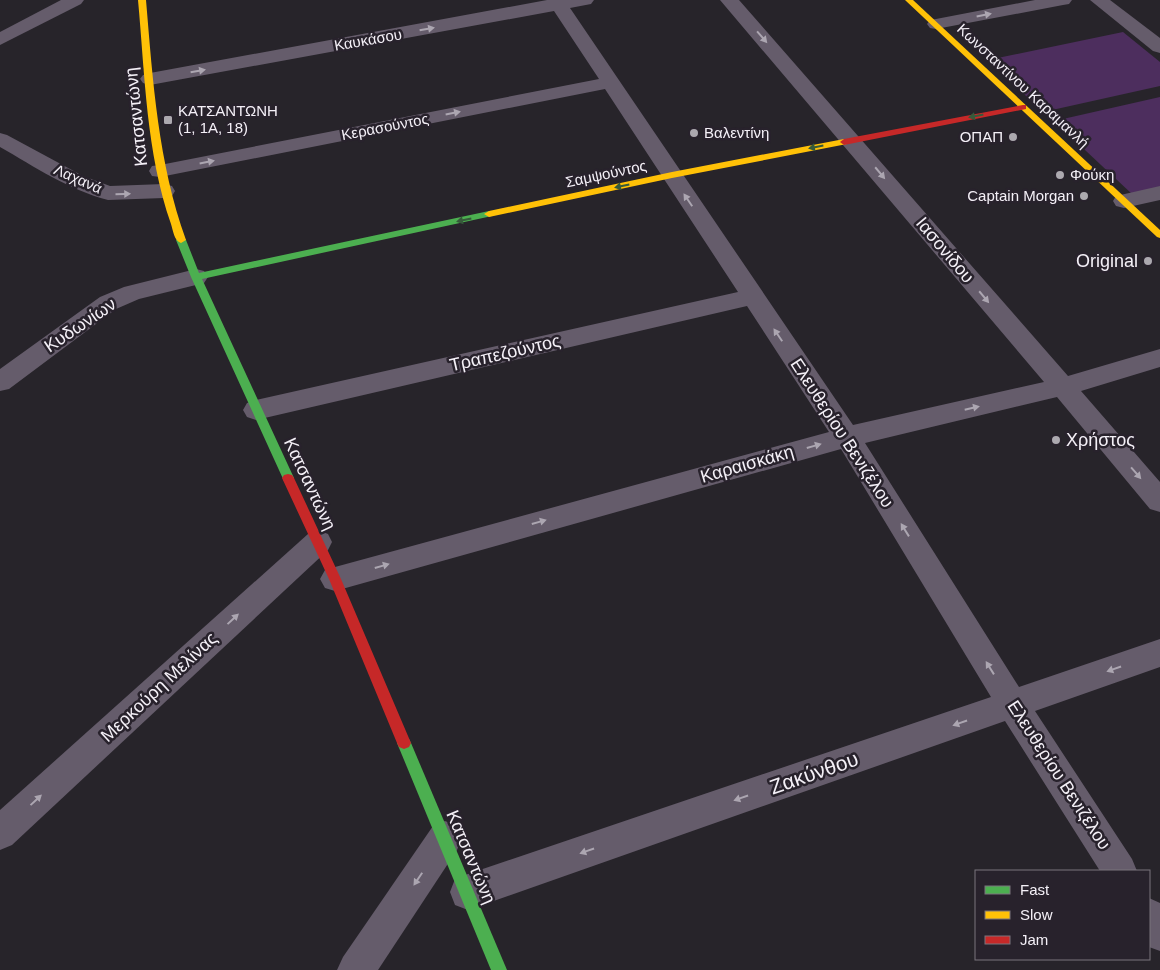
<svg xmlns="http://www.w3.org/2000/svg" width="1160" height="970" font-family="Helvetica,sans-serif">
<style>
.green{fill:#4d2e5e}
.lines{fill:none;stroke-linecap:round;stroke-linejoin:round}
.street{fill:#655c6b;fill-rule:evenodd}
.fast{fill:#4caf50;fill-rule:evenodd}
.slow{fill:#ffc107;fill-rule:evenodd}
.jam{fill:#c62828;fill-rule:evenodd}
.oneway{fill:#aca6b1}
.oneway2{fill:#365a3a}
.poi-dot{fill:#aca9af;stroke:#28222c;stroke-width:2}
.labels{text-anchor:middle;stroke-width:5;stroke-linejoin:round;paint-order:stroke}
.far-street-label{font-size:15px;fill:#f4f0f7;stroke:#28222c}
.far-poi-label{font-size:15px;fill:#f4f0f7;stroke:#28222c;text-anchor:start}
.street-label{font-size:18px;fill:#f4f0f7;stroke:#28222c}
.poi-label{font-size:18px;fill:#f4f0f7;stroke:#28222c;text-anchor:end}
.near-street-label{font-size:21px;fill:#f4f0f7;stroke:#28222c}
</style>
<rect width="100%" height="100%" fill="#27242a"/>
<g class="green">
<path d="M 1123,32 L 1160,62 L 1160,86 L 1043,112 L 988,60 Z"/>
<path d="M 1160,97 L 1160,187 L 1132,194 L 1054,121 Z"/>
</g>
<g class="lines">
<g class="street">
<path d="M 61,0 L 84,0 L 81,4 L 0,45 L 0,32 Z"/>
<path d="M 547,0 L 594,0 L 591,4 L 570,8 L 853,425 L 1044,382 L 720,0 L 739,0 L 1068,376 L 1160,349 L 1160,367 L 1081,391 L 1160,482 L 1160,512 L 1150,509 L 1057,397 L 865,443 L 1019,687 L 1160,639 L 1160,667 L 1035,711 L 1132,859 L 1137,871 L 1100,871 L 1005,721 L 468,910 L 455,905 L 450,892 L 455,879 L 468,874 L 991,697 L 841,449 L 335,591 L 325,588 L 320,579 L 325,570 L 335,567 L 829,432 L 747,306 L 256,420 L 247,417 L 243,410 L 247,403 L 256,400 L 738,292 L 605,89 L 160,177 L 152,176 L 149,171 L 152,166 L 160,165 L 599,79 L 554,11 L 150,85 L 143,83 L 140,79 L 143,75 L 150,73 Z"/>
<path d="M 1035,0 L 1072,0 L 1069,4 L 1063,5 L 936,29 L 930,28 L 927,24 L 930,20 L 936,19 Z"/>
<path d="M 1090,0 L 1110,0 L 1160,38 L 1160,53 L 1153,51 Z"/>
<path d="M 0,133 L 7,135 L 83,176 L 110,186 L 164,184 L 172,186 L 175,191 L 172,196 L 164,198 L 108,200 C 69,190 35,167 0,147 Z"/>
<path d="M 1160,186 L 1160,200 L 1124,208 L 1116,206 L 1113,201 L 1116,196 Z"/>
<path d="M 196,269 L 204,271 L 208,277 L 204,283 L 139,299 L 116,309 L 9,389 L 0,391 L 0,369 L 100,297 L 124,287 Z"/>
<path d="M 318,530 L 328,534 L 332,542 L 328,550 L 12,845 L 0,850 L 0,810 L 308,534 Z"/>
<path d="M 445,821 L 457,826 L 462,838 L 457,850 L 378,970 L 337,970 L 343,957 L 433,826 Z"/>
<path d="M 1149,898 L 1160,903 L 1160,951 L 1149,947 Z"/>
</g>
<g class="fast">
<path d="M 489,211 L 492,212 L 492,216 L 202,279 L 294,478 L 292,481 L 284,481 L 191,277 L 176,240 L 178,238 L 184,238 L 186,240 L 199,273 Z"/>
<path d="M 404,737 L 409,739 L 411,743 L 507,970 L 491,970 L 397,743 L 399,739 Z"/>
</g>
<g class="slow">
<path d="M 138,0 L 146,0 C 153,82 158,162 186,240 L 181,243 C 174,241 173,230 171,224 C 146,152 145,75 138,0 Z"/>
<path d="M 905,0 L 913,0 L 1160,230 L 1160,238 L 1157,237 Z"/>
<path d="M 844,139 L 848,142 L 847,144 L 672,178 L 489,217 L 484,214 L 489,211 L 672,172 Z"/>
</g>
<g class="jam">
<path d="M 1023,105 L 1026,105 L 1026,109 L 844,145 L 840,142 L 844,139 Z"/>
<path d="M 288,474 L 292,475 L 294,478 L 341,579 L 411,743 L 409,747 L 404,749 L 399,747 L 397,743 L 329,579 L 282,478 L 284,475 Z"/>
</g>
</g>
<defs><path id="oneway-solid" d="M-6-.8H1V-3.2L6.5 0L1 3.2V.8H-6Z" transform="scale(1.25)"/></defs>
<g class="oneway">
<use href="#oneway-solid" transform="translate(984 15) rotate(-11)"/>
<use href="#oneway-solid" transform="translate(427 29) rotate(-10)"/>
<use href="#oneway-solid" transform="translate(762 37) rotate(49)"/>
<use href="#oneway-solid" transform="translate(198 71) rotate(-10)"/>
<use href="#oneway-solid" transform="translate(453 113) rotate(-11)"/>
<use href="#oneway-solid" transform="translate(207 162) rotate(-11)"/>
<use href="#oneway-solid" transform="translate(880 173) rotate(50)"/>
<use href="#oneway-solid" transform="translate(123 194) rotate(-1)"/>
<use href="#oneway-solid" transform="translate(688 200) rotate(-124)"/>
<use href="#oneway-solid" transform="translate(984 297) rotate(50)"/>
<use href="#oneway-solid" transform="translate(778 335) rotate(-124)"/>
<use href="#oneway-solid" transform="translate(972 408) rotate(-13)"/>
<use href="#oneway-solid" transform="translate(814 446) rotate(-16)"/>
<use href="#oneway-solid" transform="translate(1136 473) rotate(49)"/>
<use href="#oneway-solid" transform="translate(539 522) rotate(-16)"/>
<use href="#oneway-solid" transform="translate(905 530) rotate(-122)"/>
<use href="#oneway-solid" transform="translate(382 566) rotate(-16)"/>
<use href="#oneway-solid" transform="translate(233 619) rotate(-43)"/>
<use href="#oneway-solid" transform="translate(990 668) rotate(-122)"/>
<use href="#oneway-solid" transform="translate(1114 669) rotate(161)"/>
<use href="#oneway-solid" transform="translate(960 723) rotate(161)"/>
<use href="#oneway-solid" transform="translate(741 798) rotate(161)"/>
<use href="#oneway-solid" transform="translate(36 800) rotate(-43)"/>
<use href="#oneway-solid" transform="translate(587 851) rotate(161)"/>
<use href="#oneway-solid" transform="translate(418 879) rotate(124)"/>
</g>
<g class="oneway2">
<use href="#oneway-solid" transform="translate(976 116) rotate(169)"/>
<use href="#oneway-solid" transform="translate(816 147) rotate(169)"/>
<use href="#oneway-solid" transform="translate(622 186) rotate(168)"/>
<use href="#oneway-solid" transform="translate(464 220) rotate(168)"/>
</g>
<g class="poi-dot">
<rect x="163" y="115" width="10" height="10" rx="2.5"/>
<circle cx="694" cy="133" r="5"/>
<circle cx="1013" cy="137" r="5"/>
<circle cx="1060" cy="175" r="5"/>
<circle cx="1084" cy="196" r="5"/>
<circle cx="1148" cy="261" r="5"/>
<circle cx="1056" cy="440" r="5"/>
</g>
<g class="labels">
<g class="far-street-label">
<text transform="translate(368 40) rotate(-10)" y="5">Καυκάσου</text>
<text transform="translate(1023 86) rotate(43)" y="5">Κωνσταντίνου Καραμανλή</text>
<text transform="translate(385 127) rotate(-11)" y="5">Κερασούντος</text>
<text transform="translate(606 174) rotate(-12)" y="5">Σαμψούντος</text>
<text transform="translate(78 179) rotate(24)" y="5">Λαχανά</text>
</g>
<g class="far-poi-label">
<text x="178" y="116">ΚΑΤΣΑΝΤΩΝΗ<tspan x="178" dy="17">(1, 1Α, 18)</tspan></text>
<text x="704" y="138">Βαλεντίνη</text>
<text x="1003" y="142" text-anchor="end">ΟΠΑΠ</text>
<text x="1070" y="180">Φούκη</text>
<text x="1074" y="201" text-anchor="end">Captain Morgan</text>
</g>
<g class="street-label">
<text transform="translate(136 117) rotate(-96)" y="6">Κατσαντώνη</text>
<text transform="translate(945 250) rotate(50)" y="6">Ιασoνίδου</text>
<text transform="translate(80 325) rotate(-34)" y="6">Κυδωνίων</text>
<text transform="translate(505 353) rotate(-13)" y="6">Τραπεζούντος</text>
<text transform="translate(842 433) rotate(57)" y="6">Ελευθερίου Βενιζέλου</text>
<text transform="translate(747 464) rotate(-16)" y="6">Καραισκάκη</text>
<text transform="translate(310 484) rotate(65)" y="6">Κατσαντώνη</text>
<text transform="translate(159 687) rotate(-43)" y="6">Μερκούρη Μελίνας</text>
<text transform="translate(1059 775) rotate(57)" y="6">Ελευθερίου Βενιζέλου</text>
<text transform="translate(471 857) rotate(67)" y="6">Κατσαντώνη</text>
</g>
<g class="poi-label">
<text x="1138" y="267">Original</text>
<text x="1066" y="446" text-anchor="start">Χρήστος</text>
</g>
<g class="near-street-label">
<text transform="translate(814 773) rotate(-19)" y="7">Ζακύνθου</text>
</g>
</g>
<rect x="975" y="870" width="175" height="90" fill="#28222c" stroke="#7a747d"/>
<rect x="985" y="886" width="25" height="8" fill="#4caf50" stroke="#7a747d"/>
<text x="1020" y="895" font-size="15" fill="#f4f0f7">Fast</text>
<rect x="985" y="911" width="25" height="8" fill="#ffc107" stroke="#7a747d"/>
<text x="1020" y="920" font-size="15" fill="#f4f0f7">Slow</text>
<rect x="985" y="936" width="25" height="8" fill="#c62828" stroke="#7a747d"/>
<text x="1020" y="945" font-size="15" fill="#f4f0f7">Jam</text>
</svg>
